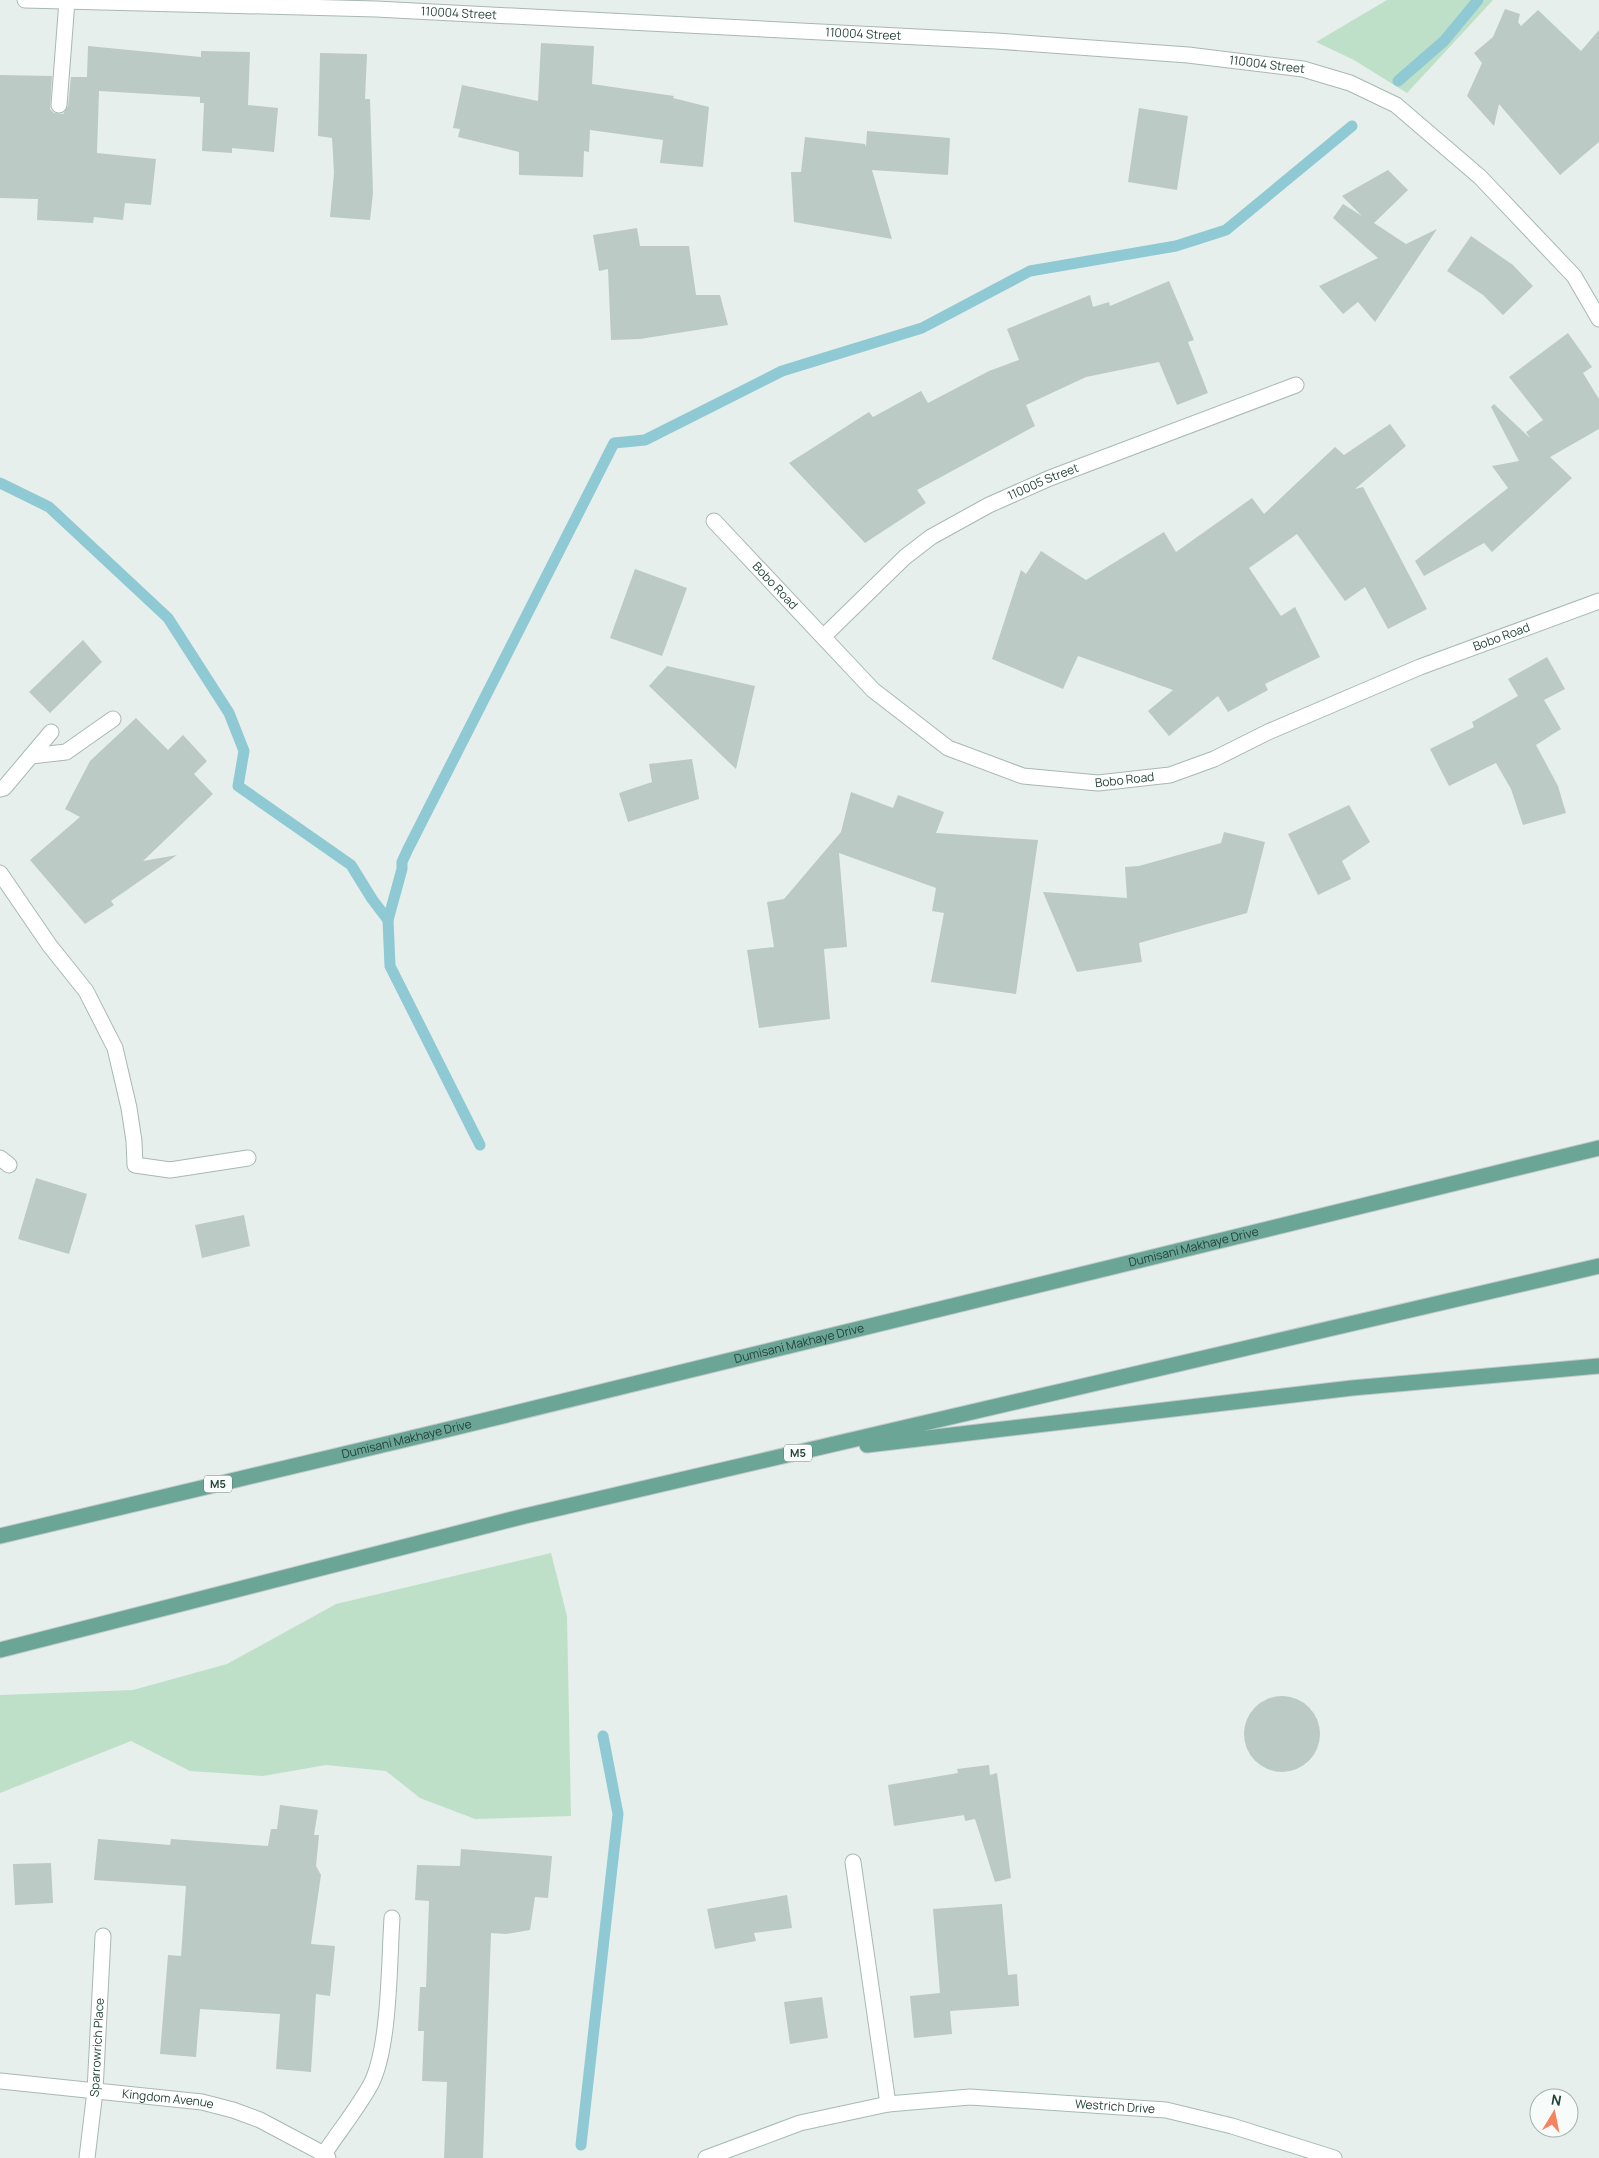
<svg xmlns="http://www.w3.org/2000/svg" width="1599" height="2158" font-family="Manrope,sans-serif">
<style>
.green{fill:#bfe0c8}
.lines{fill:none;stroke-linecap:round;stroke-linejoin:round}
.stream{stroke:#8ec9d4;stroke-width:11}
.building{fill:#bbcac4}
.street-casing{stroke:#a8b8b2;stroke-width:17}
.secondary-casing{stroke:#a4bbb3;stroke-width:17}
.primary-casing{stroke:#c2cac8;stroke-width:17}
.street{stroke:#fff;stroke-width:15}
.secondary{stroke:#fff;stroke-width:15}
.primary{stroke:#6aa596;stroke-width:15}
.labels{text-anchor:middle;stroke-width:5;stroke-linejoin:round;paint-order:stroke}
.shield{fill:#f7fbf9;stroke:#637a73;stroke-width:1}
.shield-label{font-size:11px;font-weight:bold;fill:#24423a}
.street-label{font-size:12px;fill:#24423a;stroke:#f7fbf9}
</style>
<rect width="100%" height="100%" fill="#e6efeb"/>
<g class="green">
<path d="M 1387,0 L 1493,0 L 1407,93 L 1354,60 L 1316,42 Z"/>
<path d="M 551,1553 L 567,1616 L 571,1816 L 475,1819 L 420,1798 L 386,1771 L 326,1765 L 263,1776 L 190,1771 L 131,1741 L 0,1793 L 0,1695 L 133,1690 L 227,1664 L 336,1604 Z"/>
</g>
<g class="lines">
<g class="stream">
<path d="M 1398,81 L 1444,41 L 1478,0"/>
<path d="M 0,483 L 49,507 L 168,618 L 229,713 L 244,751 L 238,786 L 351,865 L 372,899 L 388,920"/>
<path d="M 480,1145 L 390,966 L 388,920 L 402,869 L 402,862 L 408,849 L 614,443 L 645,440 L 782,371 L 922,328 L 1030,271 L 1176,246 L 1226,230 L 1352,126"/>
<path d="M 581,2145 L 618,1814 L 603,1736"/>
</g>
</g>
<g class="building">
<path d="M 1505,9 L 1520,14 L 1518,22 L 1521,26 L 1538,10 L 1581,51 L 1599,30 L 1599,142 L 1560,175 L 1499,104 L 1494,126 L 1467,96 L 1482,63 L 1474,53 L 1493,37 Z"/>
<path d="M 541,43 L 594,46 L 592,84 L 674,96 L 673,98 L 709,107 L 703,167 L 660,163 L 663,140 L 590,130 L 589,152 L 584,151 L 583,177 L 519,175 L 519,152 L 458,137 L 460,129 L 453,128 L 462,85 L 538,101 Z"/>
<path d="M 88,46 L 201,57 L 201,51 L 250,52 L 248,105 L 278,108 L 274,152 L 232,148 L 232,153 L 202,151 L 204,103 L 200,103 L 200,97 L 99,91 L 97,153 L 156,159 L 151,205 L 125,203 L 123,220 L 94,217 L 93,223 L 37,220 L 38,199 L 0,198 L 0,75 L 52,76 L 50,109 L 54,113 L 63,114 L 68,106 L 71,77 L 87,77 Z"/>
<path d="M 320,53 L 367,54 L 365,99 L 370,99 L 373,193 L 370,220 L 330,217 L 334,173 L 332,138 L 318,136 Z"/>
<path d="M 1139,108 L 1188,116 L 1177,190 L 1128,182 Z"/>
<path d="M 867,131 L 950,138 L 948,175 L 872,170 L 892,239 L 794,222 L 791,172 L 801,172 L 805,137 L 865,144 L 866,147 Z"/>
<path d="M 1388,170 L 1408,190 L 1374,223 L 1406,244 L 1437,229 L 1375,322 L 1358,302 L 1343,314 L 1319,286 L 1378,258 L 1333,218 L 1343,204 L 1362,216 L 1342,196 Z"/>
<path d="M 637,228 L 640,246 L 689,246 L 696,295 L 720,295 L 728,325 L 640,339 L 611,340 L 608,269 L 599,271 L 593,235 Z"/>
<path d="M 1471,236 L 1513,265 L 1533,286 L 1503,315 L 1483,295 L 1447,271 Z"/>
<path d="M 1169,281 L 1194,340 L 1188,342 L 1208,393 L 1177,405 L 1159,362 L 1086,377 L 1026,405 L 1035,426 L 917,490 L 926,503 L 865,543 L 789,463 L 869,412 L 873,417 L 921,391 L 928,403 L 989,371 L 1019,360 L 1007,329 L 1090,295 L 1093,307 L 1109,302 L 1110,306 Z"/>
<path d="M 1568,333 L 1592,367 L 1583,373 L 1599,399 L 1599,429 L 1550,457 L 1572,478 L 1492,552 L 1484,543 L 1424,576 L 1415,561 L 1508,488 L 1492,466 L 1519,461 L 1491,407 L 1494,404 L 1530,438 L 1526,432 L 1543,420 L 1509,377 Z"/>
<path d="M 1390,424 L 1406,446 L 1355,489 L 1363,487 L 1427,609 L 1388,629 L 1365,587 L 1345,601 L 1297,534 L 1249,568 L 1281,616 L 1295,607 L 1320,657 L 1265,684 L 1268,690 L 1228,712 L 1218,696 L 1169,736 L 1148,711 L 1173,690 L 1078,656 L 1063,689 L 992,659 L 1021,570 L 1026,574 L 1041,551 L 1086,580 L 1164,532 L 1176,552 L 1252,498 L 1264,514 L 1335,447 L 1344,455 Z"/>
<path d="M 635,569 L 687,588 L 662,656 L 610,638 Z"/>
<path d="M 83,640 L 102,662 L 50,713 L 29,692 Z"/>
<path d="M 1547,657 L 1565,689 L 1544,700 L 1561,729 L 1536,745 L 1558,786 L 1566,813 L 1523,825 L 1511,789 L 1496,763 L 1449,786 L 1430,749 L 1474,727 L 1472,722 L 1518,696 L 1508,679 Z"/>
<path d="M 667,666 L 755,686 L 736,769 L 649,686 Z"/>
<path d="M 136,718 L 168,750 L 183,735 L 207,761 L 194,774 L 213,794 L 143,861 L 177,855 L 111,901 L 114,905 L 85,924 L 30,860 L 80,817 L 65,809 L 90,761 Z"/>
<path d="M 692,759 L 699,799 L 628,822 L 619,793 L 652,782 L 649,764 Z"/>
<path d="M 851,792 L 893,808 L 898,795 L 944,812 L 936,833 L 1038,840 L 1016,994 L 931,982 L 944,913 L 932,911 L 936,888 L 839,853 L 847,947 L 824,949 L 830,1019 L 759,1028 L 747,950 L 774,947 L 767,902 L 784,899 L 841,832 Z"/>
<path d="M 1349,805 L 1370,842 L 1342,861 L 1351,879 L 1318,895 L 1288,834 Z"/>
<path d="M 1224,832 L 1265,842 L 1247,913 L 1139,943 L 1142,962 L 1077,972 L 1043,892 L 1127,898 L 1125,867 L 1139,866 L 1221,843 Z"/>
<path d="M 36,1178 L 87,1194 L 69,1254 L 18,1239 Z"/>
<path d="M 244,1215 L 250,1246 L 202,1258 L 195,1225 Z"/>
<circle cx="1282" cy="1734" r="38"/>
<path d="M 989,1765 L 990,1775 L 997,1773 L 1011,1878 L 995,1882 L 975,1819 L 965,1821 L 964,1815 L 894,1826 L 888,1785 L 958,1773 L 957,1769 Z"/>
<path d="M 280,1805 L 318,1810 L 314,1835 L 319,1835 L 316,1866 L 321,1875 L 311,1944 L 335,1946 L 330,1996 L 316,1994 L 311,2072 L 276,2069 L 280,2014 L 200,2009 L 196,2057 L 160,2054 L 168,1955 L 181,1956 L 186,1886 L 94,1880 L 98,1839 L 170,1845 L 171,1839 L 268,1846 L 271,1829 L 277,1829 Z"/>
<path d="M 461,1849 L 552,1856 L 548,1898 L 535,1897 L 530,1930 L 506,1934 L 491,1933 L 483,2158 L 444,2158 L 447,2082 L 422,2081 L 424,2031 L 418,2031 L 420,1987 L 426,1987 L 429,1901 L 415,1900 L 417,1865 L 460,1866 Z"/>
<path d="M 51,1863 L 53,1903 L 15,1905 L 13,1864 Z"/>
<path d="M 787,1895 L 792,1928 L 754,1933 L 756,1941 L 715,1949 L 707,1909 Z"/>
<path d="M 1002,1904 L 1008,1975 L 1017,1974 L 1019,2006 L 950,2011 L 952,2034 L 914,2038 L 910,1996 L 940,1993 L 933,1909 Z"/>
<path d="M 822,1997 L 828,2038 L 790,2044 L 784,2002 Z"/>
</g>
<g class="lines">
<defs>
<g id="street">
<path id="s1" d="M 25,0 L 376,9 L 996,41 L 1188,55 L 1303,69 L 1350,83 L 1396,105 L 1480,177 L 1574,276 L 1599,319"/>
<path d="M 59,105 L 67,1"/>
<path id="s2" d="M 714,521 L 873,690 L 948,748 L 1023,776 L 1098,783 L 1170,775 L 1214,759 L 1268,732 L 1420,667 L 1599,601"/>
<path id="s3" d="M 824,636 L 905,557 L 931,537 L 989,505 L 1050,478 L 1296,385"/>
<path d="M 31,756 L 66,752 L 113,719"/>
<path d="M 0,789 L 4,788 L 51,732"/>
<path d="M 0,873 L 50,946 L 86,991 L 115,1048 L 129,1108 L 134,1141 L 135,1165 L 170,1170 L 248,1158"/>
<path d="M 0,1158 L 9,1165"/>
<path d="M 853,1862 L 888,2104"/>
<path id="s4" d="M 0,2081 L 202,2102 L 233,2110 L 260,2120 L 324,2154 L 328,2158"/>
<path d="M 324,2154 C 339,2131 358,2108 371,2084 C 390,2047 389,1962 392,1918"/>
<path id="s5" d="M 87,2158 L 95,2091 L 103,1936"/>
</g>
<g id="secondary">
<path id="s6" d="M 706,2158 L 800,2123 L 888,2104 L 970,2097 L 1166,2110 L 1232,2126 L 1334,2158"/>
</g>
<g id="primary">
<path d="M 867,1445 L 1352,1388 L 1599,1366"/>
<path id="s7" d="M 0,1536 L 437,1432 L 1599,1148"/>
<path d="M 0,1650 L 525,1516 L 1599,1266"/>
</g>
</defs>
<use href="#street" class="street-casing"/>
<use href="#secondary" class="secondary-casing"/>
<use href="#primary" class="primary-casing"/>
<use href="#street" class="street"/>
<use href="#secondary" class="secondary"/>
<use href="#primary" class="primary"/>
</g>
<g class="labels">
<g class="shield">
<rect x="784" y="1444.5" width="28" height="17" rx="4"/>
<rect x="204" y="1475.5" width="28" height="17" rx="4"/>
</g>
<g class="shield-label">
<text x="798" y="1457">M5</text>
<text x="218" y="1488">M5</text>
</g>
<g class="street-label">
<text dy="4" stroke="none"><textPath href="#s1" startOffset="434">110004 Street</textPath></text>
<text dy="4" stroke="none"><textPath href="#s1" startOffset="839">110004 Street</textPath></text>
<text dy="4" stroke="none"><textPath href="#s1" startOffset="1244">110004 Street</textPath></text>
<text dy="4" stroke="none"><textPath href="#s3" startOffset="271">110005 Street</textPath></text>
<text dy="4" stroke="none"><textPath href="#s2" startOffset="89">Bobo Road</textPath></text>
<text dy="4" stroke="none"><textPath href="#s2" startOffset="914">Bobo Road</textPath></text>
<text dy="4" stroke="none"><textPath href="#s2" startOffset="509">Bobo Road</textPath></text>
<text dy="4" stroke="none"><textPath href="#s7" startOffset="1228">Dumisani Makhaye Drive</textPath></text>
<text dy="4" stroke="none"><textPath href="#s7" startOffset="822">Dumisani Makhaye Drive</textPath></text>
<text dy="4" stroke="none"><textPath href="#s7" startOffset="418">Dumisani Makhaye Drive</textPath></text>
<text dy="4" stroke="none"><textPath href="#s5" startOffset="111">Sparrowrich Place</textPath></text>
<text dy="4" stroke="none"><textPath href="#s4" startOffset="169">Kingdom Avenue</textPath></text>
<text dy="4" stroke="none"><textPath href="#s6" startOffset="418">Westrich Drive</textPath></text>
</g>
</g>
<g transform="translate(1554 2113) rotate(10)"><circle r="24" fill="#f7fbf9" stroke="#a3b1ad"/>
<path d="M0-4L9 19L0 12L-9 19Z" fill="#f4845f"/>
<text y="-8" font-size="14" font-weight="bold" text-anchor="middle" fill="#24423a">N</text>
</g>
</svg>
